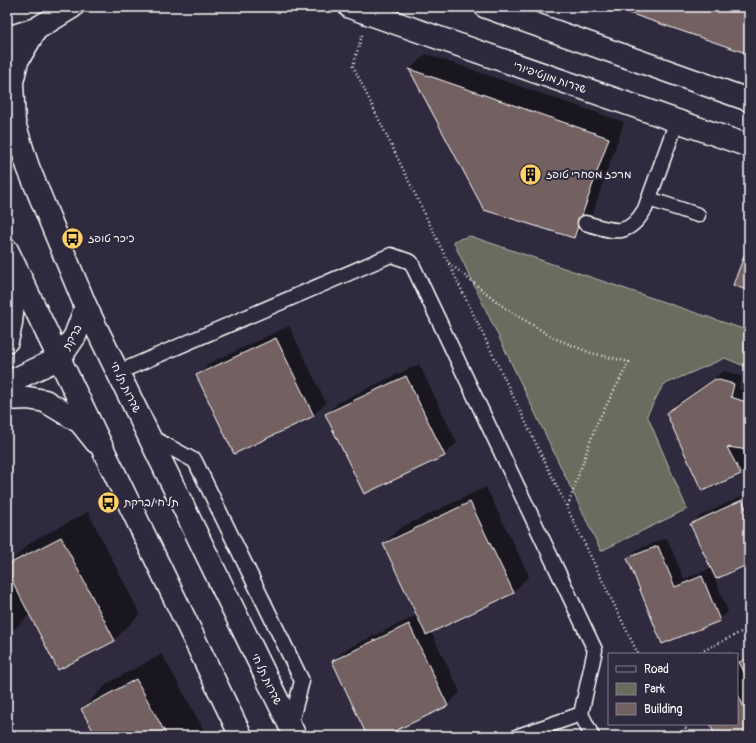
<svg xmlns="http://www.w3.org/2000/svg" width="756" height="743" font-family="Pangolin,'Playpen Sans Hebrew',sans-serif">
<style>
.green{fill:#6a6c5e;stroke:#b4b6ae}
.shadow{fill:#0007}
.building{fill:#736060;stroke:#fff}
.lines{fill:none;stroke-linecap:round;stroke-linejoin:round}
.service-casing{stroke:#fff;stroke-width:17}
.tertiary-casing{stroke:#fff;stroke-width:25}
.secondary-casing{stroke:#fff;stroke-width:25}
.path{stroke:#fff;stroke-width:2.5;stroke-dasharray:1 3;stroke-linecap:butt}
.service{stroke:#2f2a3d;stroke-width:14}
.tertiary{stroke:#2f2a3d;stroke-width:22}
.secondary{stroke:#2f2a3d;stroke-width:22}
.labels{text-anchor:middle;stroke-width:4;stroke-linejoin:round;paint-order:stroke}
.street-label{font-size:11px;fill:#fff;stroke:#2f2a3d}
.poi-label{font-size:11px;fill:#fff;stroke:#2f2a3d;text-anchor:start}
</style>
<rect width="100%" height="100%" fill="#2f2a3d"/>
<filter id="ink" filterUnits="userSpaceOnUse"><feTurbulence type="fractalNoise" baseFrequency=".025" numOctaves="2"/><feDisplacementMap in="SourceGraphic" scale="8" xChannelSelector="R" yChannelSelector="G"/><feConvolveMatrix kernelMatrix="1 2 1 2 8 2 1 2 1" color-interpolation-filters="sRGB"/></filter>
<g filter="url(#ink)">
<path class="green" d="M 470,236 L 749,331 L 749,368 L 725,358 L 663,385 L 647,415 L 687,509 L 601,551 L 453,241 Z"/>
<g class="shadow">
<path d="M 426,54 L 624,122 L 590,221 L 574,237 L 410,69 Z"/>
<path d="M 289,326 L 326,403 L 313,415 L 197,376 L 210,363 Z"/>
<path d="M 419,364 L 457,443 L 444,455 L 326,414 L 339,402 Z"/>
<path d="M 724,371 L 742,376 L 739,389 L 749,392 L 749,449 L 741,448 L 749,465 L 741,473 L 703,490 L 667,413 L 676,404 Z"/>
<path d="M 486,487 L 529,576 L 513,592 L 431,632 L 460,692 L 447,705 L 382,736 L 369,736 L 333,661 L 346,649 L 418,615 L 384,544 L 400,528 Z"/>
<path d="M 749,493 L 749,563 L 715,579 L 728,612 L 719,620 L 628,558 L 636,550 L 667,538 L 684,579 L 712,568 L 691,524 L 700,516 Z"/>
<path d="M 88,512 L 140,614 L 114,640 L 30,614 L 7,636 L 7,549 L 12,560 L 32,541 Z"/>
<path d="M 737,652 L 741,662 L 749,654 L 749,736 L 717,736 L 711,724 L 737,724 L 737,654 L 732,654 Z"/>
<path d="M 162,654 L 207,736 L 97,736 L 82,709 L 108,683 Z"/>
</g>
<g class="building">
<path d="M 611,7 L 749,7 L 749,54 Z"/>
<path d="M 409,69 L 609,138 L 574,238 L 484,210 Z"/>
<path d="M 749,243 L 749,291 L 733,285 Z"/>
<path d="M 276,338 L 314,416 L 234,454 L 196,375 Z"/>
<path d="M 406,376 L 445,456 L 364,494 L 325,414 Z"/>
<path d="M 715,379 L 734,384 L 731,397 L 749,403 L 749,450 L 727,447 L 741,474 L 702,491 L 666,413 Z"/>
<path d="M 742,500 L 749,515 L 749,564 L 716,579 L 690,524 Z"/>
<path d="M 470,502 L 514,593 L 426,635 L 383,544 Z"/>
<path d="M 61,537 L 115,641 L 58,670 L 7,571 L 7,565 Z"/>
<path d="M 658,546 L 675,587 L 702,576 L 720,621 L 662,644 L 627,558 Z"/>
<path d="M 409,624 L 448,706 L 384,736 L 367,736 L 332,661 Z"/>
<path d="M 749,658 L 749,682 L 739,662 Z"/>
<path d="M 136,679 L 167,736 L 96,736 L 81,709 Z"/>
<path d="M 737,692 L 749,718 L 749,736 L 715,736 L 710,724 L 737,724 Z"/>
</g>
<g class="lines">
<defs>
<g id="service">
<path d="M 649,199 L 698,215"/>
<path d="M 585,223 C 614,231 627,239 645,209 L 677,121"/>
<path d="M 119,372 L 391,255 L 411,262 L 595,650 L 581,714 L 518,736"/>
<path d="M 151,437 L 195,461 L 302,681 L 290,726"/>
<path d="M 581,714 L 592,736"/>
</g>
<g id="tertiary">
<path d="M 350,7 L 749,146"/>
<path d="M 486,7 L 749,100"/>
<path d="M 7,341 C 16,310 12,287 8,256"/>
<path d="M 7,383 L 60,358 L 75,336 L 86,307"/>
<path d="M 7,399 L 28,398 L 45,401 L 80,422 L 96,442"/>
</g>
<g id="secondary">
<path d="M 36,29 L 17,61 L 12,82 L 14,123 L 28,167 L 86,307 L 295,736"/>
<path d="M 7,38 L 36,29 L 72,7"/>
<path d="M 7,250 L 241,736"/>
</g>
</defs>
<use href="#service" class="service-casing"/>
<use href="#tertiary" class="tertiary-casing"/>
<use href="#secondary" class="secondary-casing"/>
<g class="path">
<path d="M 362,35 L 353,66 L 638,654"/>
<path d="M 449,263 L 505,308 L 552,337 L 591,353 L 629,362 L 596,425 L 567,508"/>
<path d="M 697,654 L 749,628"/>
<path d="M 684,724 L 689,736"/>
</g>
<use href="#service" class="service"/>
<use href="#tertiary" class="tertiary"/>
<use href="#secondary" class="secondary"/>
</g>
</g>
<defs>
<symbol id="building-disc" viewBox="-11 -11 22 22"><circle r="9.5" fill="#ffd166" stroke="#2f2a3d"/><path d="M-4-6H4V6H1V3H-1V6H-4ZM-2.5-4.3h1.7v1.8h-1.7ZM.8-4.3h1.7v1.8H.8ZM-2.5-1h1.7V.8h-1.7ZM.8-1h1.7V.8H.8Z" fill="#111"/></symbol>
<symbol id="bus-disc" viewBox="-11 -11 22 22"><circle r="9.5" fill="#ffd166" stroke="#2f2a3d"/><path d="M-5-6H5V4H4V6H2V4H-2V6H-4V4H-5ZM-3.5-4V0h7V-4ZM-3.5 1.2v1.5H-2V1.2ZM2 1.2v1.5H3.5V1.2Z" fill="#111"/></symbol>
</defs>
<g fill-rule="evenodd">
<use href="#building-disc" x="518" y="162" width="25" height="25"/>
<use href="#bus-disc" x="60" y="226" width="25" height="25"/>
<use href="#bus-disc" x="96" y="490" width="25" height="25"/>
</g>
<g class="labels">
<g class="street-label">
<text transform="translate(550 77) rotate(19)" y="4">שדרות מונטיפיורי</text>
<text transform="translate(72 337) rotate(-61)" y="4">ברקת</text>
<text transform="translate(126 387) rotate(64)" y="4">שדרות תל חי</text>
<text transform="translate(267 679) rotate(64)" y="4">שדרות תל חי</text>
</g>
<g class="poi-label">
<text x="546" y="178">מרכז מסחרי טופז</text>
<text x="88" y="242">כיכר טופז</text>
<text x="124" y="506">תל חי/ברקת</text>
</g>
</g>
<rect width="756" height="743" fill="none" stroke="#2f2a3d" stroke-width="24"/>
<rect x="12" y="12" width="732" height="719" fill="none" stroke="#fff" stroke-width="1.5" filter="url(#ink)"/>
<rect x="608" y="653" width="130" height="72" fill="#2f2a3d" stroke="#827f8b"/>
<rect x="616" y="666" width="20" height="6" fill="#2f2a3d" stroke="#827f8b"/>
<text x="644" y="673" font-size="12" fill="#ffffff">Road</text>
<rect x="616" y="683" width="20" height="12" fill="#6a6c5e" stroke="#827f8b"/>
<text x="644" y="693" font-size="12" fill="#ffffff">Park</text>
<rect x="616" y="703" width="20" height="12" fill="#736060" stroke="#827f8b"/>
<text x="644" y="713" font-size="12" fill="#ffffff">Building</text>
</svg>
